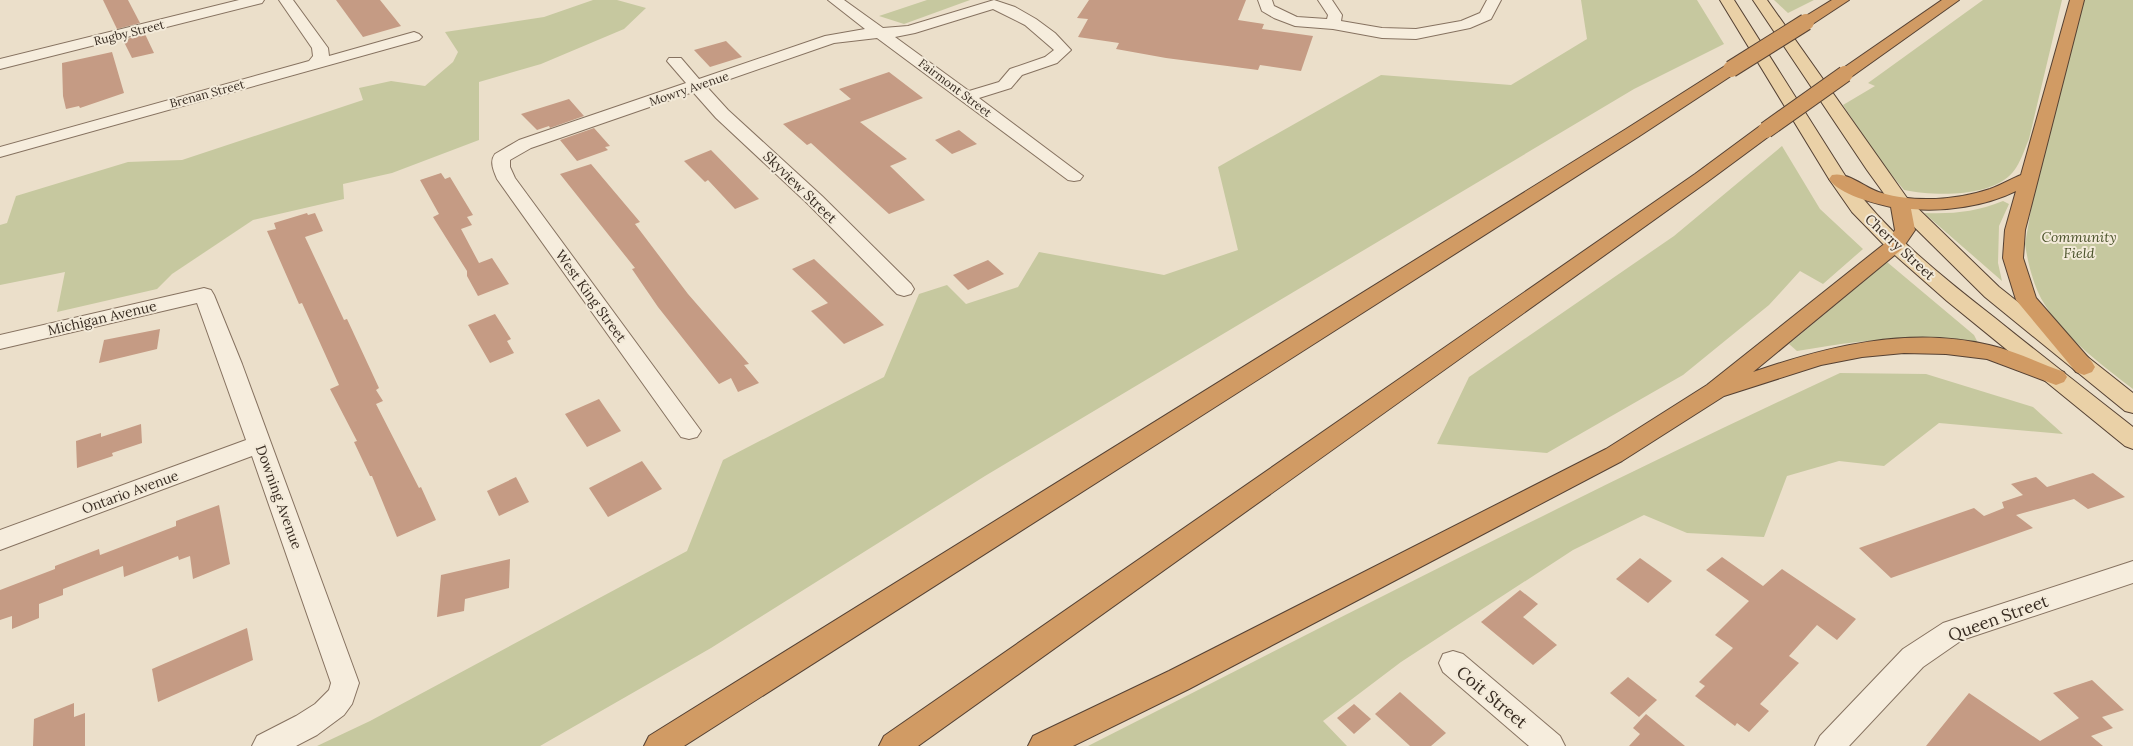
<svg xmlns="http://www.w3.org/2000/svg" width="2133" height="746" font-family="Lora,serif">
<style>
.green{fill:#c6c89f}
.building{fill:#c59b84}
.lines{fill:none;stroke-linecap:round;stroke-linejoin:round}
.minor-casing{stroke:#867260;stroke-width:2}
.major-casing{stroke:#554133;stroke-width:2}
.highway-casing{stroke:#554133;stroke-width:2}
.minor{fill:#f6eddd;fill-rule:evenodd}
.major{fill:#ead1a7;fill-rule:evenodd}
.highway{fill:#d19b64;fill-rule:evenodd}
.highway-bridge-casing{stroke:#554133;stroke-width:18;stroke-linecap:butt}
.highway-bridge{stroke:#d19b64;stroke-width:16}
.labels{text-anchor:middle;stroke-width:4;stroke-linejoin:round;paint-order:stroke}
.far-street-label{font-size:12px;fill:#382c22;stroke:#f3ead9}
.street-label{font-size:14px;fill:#382c22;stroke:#f3ead9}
.park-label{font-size:14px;font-style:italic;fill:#4b532b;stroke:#f3ead9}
.near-street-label{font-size:17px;fill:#382c22;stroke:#f3ead9}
</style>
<rect width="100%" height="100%" fill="#ebdfca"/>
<g class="green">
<path d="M 593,0 L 617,0 L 646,8 L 624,29 L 541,64 L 479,82 L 479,140 L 392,173 L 343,184 L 344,199 L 253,220 L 172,274 L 157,289 L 57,312 L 65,272 L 0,285 L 0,225 L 7,223 L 16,196 L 128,162 L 182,160 L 363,100 L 359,88 L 391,81 L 425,86 L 453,62 L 458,52 L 445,32 L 544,17 Z"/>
<path d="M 927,0 L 970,0 L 904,24 L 879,16 Z"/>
<path d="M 1581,0 L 1697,0 L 1724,44 L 1634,89 L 985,476 L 711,648 L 540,746 L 317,746 L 370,721 L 687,551 L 723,460 L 884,377 L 919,294 L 947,285 L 966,304 L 1018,287 L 1039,252 L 1164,275 L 1238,250 L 1218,167 L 1381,75 L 1511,85 L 1587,39 Z"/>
<path d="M 1774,0 L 1814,0 L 1788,13 Z"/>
<path d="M 1983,0 L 2062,0 L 2029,139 C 2024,150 2021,162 2013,172 C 1991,198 1934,196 1904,190 L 1880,161 L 1843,105 L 1875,86 L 1868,83 Z"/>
<path d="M 2079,0 L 2133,0 L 2133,389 C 2102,365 2066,339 2045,305 C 2034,288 2028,264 2025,244 L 2050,101 Z"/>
<path d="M 1782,146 L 1820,209 L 1863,249 L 1823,284 L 1800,271 L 1769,305 L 1683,375 L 1547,453 L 1437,444 L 1469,377 L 1674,236 Z"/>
<path d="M 2003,201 L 2009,204 L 1999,226 L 1998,263 L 2002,281 L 1924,213 C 1954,214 1975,212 2003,201 Z"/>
<path d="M 1887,262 L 1974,335 L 1978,343 C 1913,333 1861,340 1797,351 L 1789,344 Z"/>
<path d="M 1840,373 L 1926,374 L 2033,407 L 2063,434 L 1939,423 L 1884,466 L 1839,461 L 1787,476 L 1764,537 L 1687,533 L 1644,515 L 1573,550 L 1401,662 L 1323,721 L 1347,746 L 1088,746 C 1337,619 1586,491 1840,373 Z"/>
</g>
<g class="building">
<path d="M 103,0 L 128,0 L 140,23 L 117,29 Z"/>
<path d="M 336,0 L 380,0 L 401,26 L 363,37 Z"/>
<path d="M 1089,0 L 1246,0 L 1238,20 L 1264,24 L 1262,29 L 1313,36 L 1301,71 L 1260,65 L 1258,70 L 1166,58 L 1116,49 L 1119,43 L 1078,37 L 1088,19 L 1077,18 Z"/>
<path d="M 145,34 L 154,53 L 132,58 L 123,40 Z"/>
<path d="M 726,41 L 742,57 L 710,67 L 694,50 Z"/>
<path d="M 112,52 L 124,93 L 80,108 L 79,106 L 66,109 L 63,96 L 62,63 Z"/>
<path d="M 889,72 L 923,98 L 860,122 L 907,159 L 890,166 L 925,200 L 889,214 L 811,143 L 807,145 L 783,124 L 851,99 L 839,89 Z"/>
<path d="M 569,99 L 584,116 L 550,128 L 549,126 L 537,130 L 521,114 Z"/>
<path d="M 594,128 L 610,146 L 605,147 L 608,150 L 577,161 L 560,140 Z"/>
<path d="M 959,130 L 977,144 L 952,154 L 935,140 Z"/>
<path d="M 711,150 L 759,199 L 735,209 L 708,180 L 705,182 L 684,161 Z"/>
<path d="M 591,164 L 640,222 L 635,224 L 688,294 L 749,364 L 744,365 L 759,383 L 738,392 L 731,378 L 719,384 L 658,307 L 632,269 L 635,268 L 560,174 Z"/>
<path d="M 441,173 L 445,179 L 450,177 L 473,215 L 467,217 L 472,225 L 461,229 L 479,263 L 492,258 L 509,284 L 478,296 L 467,276 L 467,271 L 433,217 L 439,214 L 420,180 Z"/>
<path d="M 307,213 L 308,215 L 315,213 L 323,231 L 305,237 L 344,320 L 347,319 L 379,388 L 376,390 L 383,401 L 376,404 L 419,488 L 421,487 L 436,520 L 397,537 L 372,476 L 370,476 L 354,442 L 357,441 L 330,389 L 339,385 L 302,303 L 299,304 L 267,231 L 276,229 L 274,223 Z"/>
<path d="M 814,259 L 884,325 L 844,344 L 811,311 L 828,303 L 792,269 Z"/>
<path d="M 988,260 L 1004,274 L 968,290 L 953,275 Z"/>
<path d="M 495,314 L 511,339 L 507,341 L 514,353 L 490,363 L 468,325 Z"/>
<path d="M 160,329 L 157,349 L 99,363 L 104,340 Z"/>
<path d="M 599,399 L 621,431 L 587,447 L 565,414 Z"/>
<path d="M 141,424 L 142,443 L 112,453 L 113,456 L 77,468 L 76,441 L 101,433 L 101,437 Z"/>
<path d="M 642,461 L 662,489 L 608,517 L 589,488 Z"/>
<path d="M 2093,473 L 2125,497 L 2088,509 L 2074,499 L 2016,515 L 2033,528 L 1891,578 L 1859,548 L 1974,508 L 1984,516 L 2004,508 L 2002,502 L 2023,495 L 2011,484 L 2036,477 L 2047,487 Z"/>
<path d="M 516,477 L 529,502 L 499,516 L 487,491 Z"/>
<path d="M 219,505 L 230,564 L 193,579 L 190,556 L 179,560 L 178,556 L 124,577 L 123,566 L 63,589 L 63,595 L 39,604 L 39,618 L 12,629 L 12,616 L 0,620 L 0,590 L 55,569 L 55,566 L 99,549 L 100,555 L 176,526 L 176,521 Z"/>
<path d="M 1722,557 L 1763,586 L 1782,569 L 1856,619 L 1837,640 L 1817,625 L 1789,656 L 1799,663 L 1760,704 L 1769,711 L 1749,732 L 1737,723 L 1735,726 L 1695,696 L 1705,686 L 1699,682 L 1733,648 L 1715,635 L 1749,601 L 1706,570 Z"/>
<path d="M 1640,558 L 1672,581 L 1648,603 L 1616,579 Z"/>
<path d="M 510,559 L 509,588 L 465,599 L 464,611 L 437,617 L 441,575 Z"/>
<path d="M 1520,590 L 1538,604 L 1523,617 L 1557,645 L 1533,665 L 1481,622 Z"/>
<path d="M 247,628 L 253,660 L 158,702 L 152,669 Z"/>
<path d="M 1628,677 L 1657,700 L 1639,717 L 1610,693 Z"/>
<path d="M 2092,680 L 2124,710 L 2102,717 L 2113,728 L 2091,736 L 2103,746 L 1926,746 L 1969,693 L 2040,741 L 2079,718 L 2053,693 Z"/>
<path d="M 1400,692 L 1446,733 L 1431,746 L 1410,746 L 1375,714 Z"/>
<path d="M 74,703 L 74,717 L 85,713 L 85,746 L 33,746 L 34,719 Z"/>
<path d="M 1354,704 L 1371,719 L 1354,734 L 1337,718 Z"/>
<path d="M 1646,714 L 1685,746 L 1629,746 L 1640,734 L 1633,728 Z"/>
</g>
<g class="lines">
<defs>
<g id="minor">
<path d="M 239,0 L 264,0 L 262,3 L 0,69 L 0,59 Z"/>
<path d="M 279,0 L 293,0 L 328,48 L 329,56 L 414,32 L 419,34 L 422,37 L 419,40 L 0,157 L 0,147 L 309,61 L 313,56 L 312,48 Z"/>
<path d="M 828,0 L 844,0 L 883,28 L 908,26 L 994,0 L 1015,7 L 1036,19 L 1055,33 L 1071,50 L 1057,63 L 1022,75 L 1011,88 L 979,98 L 1083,176 L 1080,180 L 1074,181 L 1068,180 L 877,38 L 834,43 L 707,87 L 728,110 L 822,196 L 911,284 L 914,289 L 911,294 L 904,296 L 897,294 L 808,204 L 716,118 L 693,92 L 531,148 L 510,160 L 510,167 L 515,178 L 701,431 L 697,437 L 689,439 L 681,437 L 497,179 C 494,171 489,162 495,154 L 519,140 L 686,83 L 667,61 L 669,58 L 681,58 L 699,79 L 825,36 L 865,29 ZM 993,9 L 1025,25 L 1054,50 L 1045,57 L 1010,69 L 999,82 L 969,91 L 895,37 L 915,33 Z"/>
<path d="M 1258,0 L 1272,0 L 1274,6 L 1297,17 L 1327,19 L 1328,15 L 1318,0 L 1332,0 L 1342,15 L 1341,21 L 1382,28 L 1416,29 L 1461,21 L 1480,13 L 1487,0 L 1501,0 L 1491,19 L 1470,28 L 1416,39 L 1382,38 L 1333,29 L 1295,26 L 1274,18 L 1262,11 Z"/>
<path d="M 204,288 L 211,290 L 214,295 L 242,364 L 359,683 L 352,704 L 344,715 L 317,735 L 296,746 L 252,746 L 257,736 L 296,716 L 315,704 L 329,690 L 331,683 L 252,456 L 0,550 L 0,530 L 246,440 L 197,303 L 0,349 L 0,335 Z"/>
<path d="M 2133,561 L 2133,583 L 1962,640 L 1923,667 L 1849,746 L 1815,746 L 1820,736 L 1903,649 L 1943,623 Z"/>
<path d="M 1453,651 L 1463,654 L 1560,736 L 1565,746 L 1529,746 L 1443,672 L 1439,663 L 1443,654 Z"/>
</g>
<g id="major">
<path d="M 1720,0 L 1734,0 L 1846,177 C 1887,233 1941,276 1995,318 C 2041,355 2087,391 2133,427 L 2133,449 L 2125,446 L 1947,301 L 1888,249 L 1852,212 L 1829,179 Z"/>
<path d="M 1753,0 L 1767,0 L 1907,198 L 1999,287 L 2133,393 L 2133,413 L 2125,411 L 1985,297 L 1893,206 L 1867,170 Z"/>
</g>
<g id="highway">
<path d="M 1832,0 L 1849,0 L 1811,25 L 1801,25 L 1798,22 L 1801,19 Z"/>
<path d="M 1942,0 L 1959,0 L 1851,77 L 1839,77 L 1837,74 L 1839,71 Z"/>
<path d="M 2070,0 L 2084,0 L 2025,230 L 2023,258 L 2036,298 L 2092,362 L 2095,367 L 2092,372 L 2084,375 L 2076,372 L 2016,300 L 2003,258 L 2005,230 L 2016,191 C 1985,206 1946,212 1911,209 L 1915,230 L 1902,249 L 1753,372 C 1828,346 1909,326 1989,345 C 2015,351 2039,363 2064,372 L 2067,377 L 2064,382 L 2056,385 L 2048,382 L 1987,359 L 1946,354 L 1904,353 L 1862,357 L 1821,365 L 1724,396 L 1622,461 L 1189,689 L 1073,746 L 1028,746 L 1033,736 L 1169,671 L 1606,449 L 1707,385 L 1888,241 L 1895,230 L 1891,207 C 1873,203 1840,195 1829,179 L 1832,175 C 1848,171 1866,189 1882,193 C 1915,203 1957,200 1990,189 C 2001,185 2011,179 2021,175 Z"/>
<path d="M 1731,64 L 1737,66 L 1739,69 L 1737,72 L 1638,137 L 684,746 L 644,746 L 649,736 L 1626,129 L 1725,66 Z"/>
<path d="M 1766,125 L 1772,126 L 1775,130 L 1772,134 L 1707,182 L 918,746 L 879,746 L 884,736 L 1695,174 L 1760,126 Z"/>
</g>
</defs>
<use href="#minor" class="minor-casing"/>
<use href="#major" class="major-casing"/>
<use href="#highway" class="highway-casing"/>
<use href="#minor" class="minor"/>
<use href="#major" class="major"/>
<use href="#highway" class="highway"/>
<defs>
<g id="highway-bridge">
<path d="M 1731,69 L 1806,22"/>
<path d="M 1766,130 L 1845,74"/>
</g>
</defs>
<use href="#highway-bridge" class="highway-bridge-casing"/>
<use href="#highway-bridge" class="highway-bridge"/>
</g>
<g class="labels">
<g class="far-street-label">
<text transform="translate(129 33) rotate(-14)" y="4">Rugby Street</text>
<text transform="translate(955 88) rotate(37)" y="4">Fairmont Street</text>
<text transform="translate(689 89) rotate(-19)" y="4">Mowry Avenue</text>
<text transform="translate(207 94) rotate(-15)" y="4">Brenan Street</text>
</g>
<g class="street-label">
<text transform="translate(800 187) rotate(44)" y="5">Skyview Street</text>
<text transform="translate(1900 247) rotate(43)" y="5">Cherry Street</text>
<text transform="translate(591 296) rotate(54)" y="5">West King Street</text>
<text transform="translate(102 318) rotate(-13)" y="5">Michigan Avenue</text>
<text transform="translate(130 492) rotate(-20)" y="5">Ontario Avenue</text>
<text transform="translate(279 497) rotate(70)" y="5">Downing Avenue</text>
</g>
<g class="park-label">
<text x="2079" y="242">Community<tspan x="2079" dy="16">Field</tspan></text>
</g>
<g class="near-street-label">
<text transform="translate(1998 618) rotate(-20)" y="6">Queen Street</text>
<text transform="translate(1492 697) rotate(40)" y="6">Coit Street</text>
</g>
</g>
</svg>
